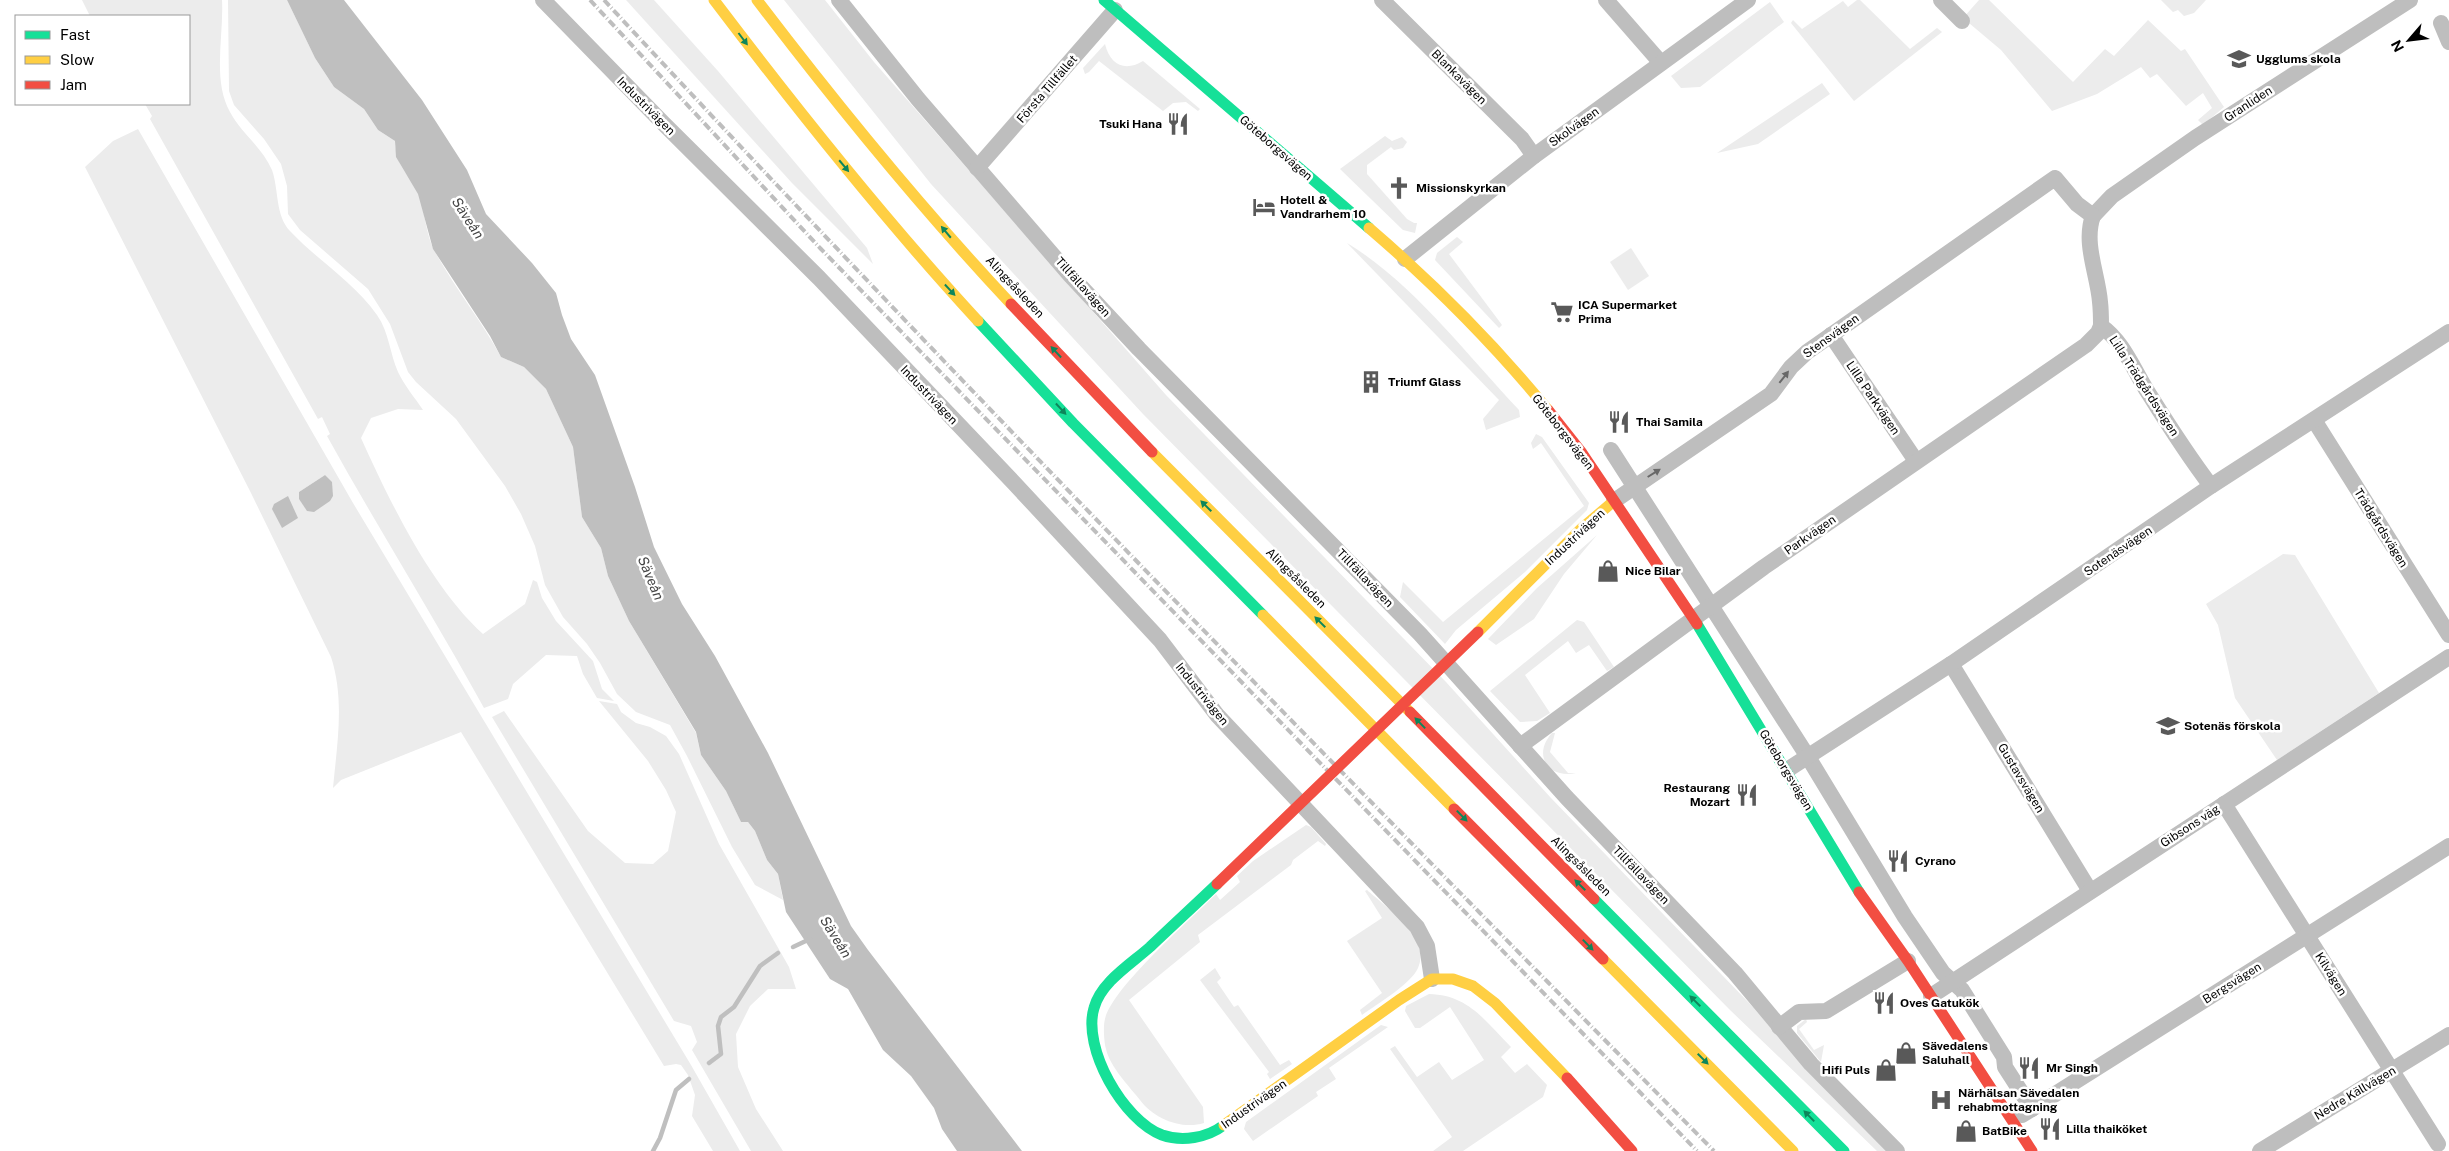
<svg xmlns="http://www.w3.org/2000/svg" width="2449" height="1151" font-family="'Public Sans',sans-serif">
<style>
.green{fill:#ececec;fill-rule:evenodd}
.water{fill:#bfbfbf}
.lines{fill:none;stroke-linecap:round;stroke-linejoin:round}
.stream{stroke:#bfbfbf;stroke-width:4.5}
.street{stroke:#bebebe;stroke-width:16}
.fast{stroke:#16e098;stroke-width:11}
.slow{stroke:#ffcf43;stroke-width:11}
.jam{stroke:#f24e42;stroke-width:11}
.rail{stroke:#bebebe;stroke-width:4;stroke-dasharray:8 2.5 1 2.5;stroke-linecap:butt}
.jam-bridge{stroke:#f24e42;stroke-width:11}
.oneway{fill:#0d865b}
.oneway2{fill:#686868}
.labels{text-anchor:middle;stroke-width:5;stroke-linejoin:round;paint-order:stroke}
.poi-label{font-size:12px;font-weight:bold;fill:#000;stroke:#fff;text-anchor:start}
.street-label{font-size:12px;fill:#000;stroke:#fff}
.water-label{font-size:14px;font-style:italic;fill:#444;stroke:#fff}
</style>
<rect width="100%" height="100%" fill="#fff"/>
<g class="green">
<path d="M 82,0 L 222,0 C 224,35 212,80 230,112 C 241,133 262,147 272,170 C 279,190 275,215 290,231 C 318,261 353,281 377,315 C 389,332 390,354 398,372 C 404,385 415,398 423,410 L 398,409 L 371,418 L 361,438 C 390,502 431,587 483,634 L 525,604 L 533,580 L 537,582 L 542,598 L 556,621 L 593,661 L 602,689 L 614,701 L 597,698 L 583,674 L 577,656 L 546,655 L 513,684 L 508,699 L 484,708 C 434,617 378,528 327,436 L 330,434 L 322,417 L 318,419 L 150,119 L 152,116 L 145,104 L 189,104 L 189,16 L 90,16 Z"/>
<path d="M 228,0 L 287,0 L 315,58 L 334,87 L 364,109 L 378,130 L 395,141 C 396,169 410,173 419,195 C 425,213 426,234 434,250 C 454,287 481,320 501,357 L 524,367 L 546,389 L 573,447 L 582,517 L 601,548 L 608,576 L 629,621 L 696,733 L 701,755 L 726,791 L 741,822 L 748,822 L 755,831 L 767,860 L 778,874 L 783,900 L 755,885 L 732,847 L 687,756 L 670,725 L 636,712 L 617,694 L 600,663 L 587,644 L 563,617 L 545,585 L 535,546 L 521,514 L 505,486 L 456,419 L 416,382 L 408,372 L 390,324 L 368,289 L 300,230 L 288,214 L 287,186 L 281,164 L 264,139 L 234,105 L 229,91 Z"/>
<path d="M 626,0 L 654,0 L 718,71 L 867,248 L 873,264 L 792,183 Z"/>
<path d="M 784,0 L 825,0 L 874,62 L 1166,395 L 1446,682 L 1551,798 L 1751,1005 L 1803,1065 L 1888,1151 L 1877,1151 L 1730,1010 L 1143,414 L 931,184 Z"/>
<path d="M 1857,0 L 1860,0 L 1910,49 L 1937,28 L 1942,32 L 1854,101 L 1791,23 L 1793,20 L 1802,29 L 1843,1 L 1848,7 Z"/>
<path d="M 1979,0 L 1989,0 L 2073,82 L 2105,49 L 2114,56 L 2148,20 L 2181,51 L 2185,49 L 2224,107 L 2203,125 L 2198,120 L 2212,108 L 2203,93 L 2186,106 L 2157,74 L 2150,78 L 2141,67 L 2097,94 L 2052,111 L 2001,50 L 1963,18 Z"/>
<path d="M 2161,0 L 2206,0 L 2194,13 L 2184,16 L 2178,10 L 2173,12 Z"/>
<path d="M 1770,2 L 1784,22 L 1700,87 L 1681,88 L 1671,76 Z"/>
<path d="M 1105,44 C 1110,65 1125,72 1143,61 L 1200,109 L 1198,111 L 1186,102 L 1173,103 L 1163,111 L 1099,61 L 1089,72 L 1085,74 L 1083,68 Z"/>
<path d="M 1822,83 L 1830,94 L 1758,144 L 1717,153 Z"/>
<path d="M 138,129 L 353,503 L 691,1065 L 740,1151 L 713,1151 L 692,1116 L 695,1095 L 688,1075 L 681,1065 L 676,1064 L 664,1066 L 461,732 L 341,780 L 333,788 C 337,744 345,700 331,657 L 250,491 L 85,167 L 113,141 ZM 325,475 L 333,496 L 299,492 Z"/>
<path d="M 1385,136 L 1392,141 L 1402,137 L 1407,142 L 1403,148 L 1394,150 L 1391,147 L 1367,165 L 1367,174 L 1407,219 L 1414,223 L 1417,223 L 1415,233 L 1403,230 L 1340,169 Z"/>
<path d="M 1457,237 L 1463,242 L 1449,254 L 1502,325 L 1499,328 L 1435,260 L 1437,253 Z"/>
<path d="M 1347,243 C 1413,283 1466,354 1519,410 L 1520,417 L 1486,430 L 1483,419 L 1499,400 Z"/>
<path d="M 1631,248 L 1649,276 L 1628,290 L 1610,262 Z"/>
<path d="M 1536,434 L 1542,437 L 1589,503 L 1587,510 L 1525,572 L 1456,630 L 1445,644 L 1400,597 L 1403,582 L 1443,622 L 1584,506 L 1541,443 L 1533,449 L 1531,443 Z"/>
<path d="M 1597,535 L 1564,574 L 1534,619 L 1496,645 L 1488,639 L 1537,588 Z"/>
<path d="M 2283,554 L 2295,555 L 2379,693 L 2277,760 L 2235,698 L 2218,625 L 2206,604 Z"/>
<path d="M 1577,620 L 1584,622 L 1614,667 L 1607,671 L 1589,645 L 1576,653 L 1568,641 L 1525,675 L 1550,713 L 1537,721 L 1520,722 L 1490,691 Z"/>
<path d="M 599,701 L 617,704 L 621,712 L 636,723 L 650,727 L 666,736 L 679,754 L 719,844 L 789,967 L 796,989 L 768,989 L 750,1006 L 736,1034 L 738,1067 L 756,1109 L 783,1151 L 751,1151 L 692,1050 L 697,1042 L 691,1026 L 674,1021 L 492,717 L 504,711 L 588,831 L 625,863 L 653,864 L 668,851 L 676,812 L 666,790 L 648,761 Z"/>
<path d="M 1552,733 L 1555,733 L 1550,752 L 1568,773 L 1576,773 C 1548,779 1532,755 1552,733 Z"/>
<path d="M 1306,825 L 1311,827 L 1326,844 L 1325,846 L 1318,841 L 1293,860 L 1291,865 L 1198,935 L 1200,942 L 1129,1000 L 1203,1107 L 1204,1123 C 1182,1130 1154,1119 1140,1100 C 1129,1086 1110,1067 1106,1049 C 1104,1042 1103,1026 1105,1019 C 1112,988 1191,919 1216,894 L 1220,900 L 1240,882 L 1237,876 L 1253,861 Z"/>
<path d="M 1367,890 C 1386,907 1432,940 1418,968 C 1411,984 1377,1004 1362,1015 L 1360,1010 L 1382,993 L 1347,941 L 1382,918 L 1365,891 Z"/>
<path d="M 1215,968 L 1221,978 L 1217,982 L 1234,1007 L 1238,1005 L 1280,1065 L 1289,1060 L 1292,1064 L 1270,1079 L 1267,1074 L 1269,1072 L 1200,980 Z"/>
<path d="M 1429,994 C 1469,995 1485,1021 1511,1047 L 1501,1057 L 1515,1073 L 1527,1064 L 1547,1085 L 1543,1097 L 1463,1151 L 1433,1151 L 1452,1137 L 1390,1049 L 1395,1046 L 1417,1077 L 1439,1062 L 1452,1080 L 1484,1060 L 1450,1007 L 1420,1028 L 1415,1028 L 1405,1011 L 1406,1006 Z"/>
<path d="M 1806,1019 L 1807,1022 L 1799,1029 L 1814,1050 L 1824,1045 L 1821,1062 L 1797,1033 L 1797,1026 Z"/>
<path d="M 1381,1025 L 1388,1027 L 1329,1068 L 1336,1079 L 1316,1092 L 1318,1096 L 1253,1141 L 1244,1129 L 1246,1122 Z"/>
</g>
<g class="water">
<path d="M 287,0 L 344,0 L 422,100 L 467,170 L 486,214 L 532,263 L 556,293 L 562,315 L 571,339 L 595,375 L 635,487 L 654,547 L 682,604 L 715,656 L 768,753 L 851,926 L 868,950 L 1022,1151 L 957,1151 L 942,1129 L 934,1108 L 911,1076 L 883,1050 L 848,989 L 830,979 L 786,912 L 778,874 L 767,860 L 755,831 L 748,822 L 741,822 L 726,791 L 701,755 L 696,732 L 629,621 L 608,576 L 601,548 L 582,517 L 573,447 L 546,389 L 524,367 L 501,357 L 490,336 L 433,249 L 418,194 L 396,157 L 395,141 L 378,130 L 364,109 L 334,87 L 315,58 Z"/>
<path d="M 325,475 L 332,482 L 333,496 L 330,501 L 314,512 L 307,511 L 299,499 L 299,492 Z"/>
<path d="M 288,496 L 298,518 L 282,528 L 272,509 L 274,504 Z"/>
</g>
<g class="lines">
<g class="stream">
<path d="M 793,947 L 810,939"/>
<path d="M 709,1063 L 721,1054 L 718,1026 L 721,1017 L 734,1007 L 760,966 L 778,953"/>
<path d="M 653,1151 L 660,1138 L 676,1090 L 689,1079"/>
</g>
<g class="street">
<path d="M 543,0 L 663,123 L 819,278 L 1014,483 L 1160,640 L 1217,715 L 1417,927 L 1427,946 L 1432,979"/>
<path d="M 839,0 L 918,99 L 1070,275 L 1139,349 L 1420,634 L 1567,798 L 1735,973 L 1811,1064 L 1897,1151"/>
<path d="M 1382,0 L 1522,139 L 1534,156"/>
<path d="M 1606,0 L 1661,63"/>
<path d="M 1941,0 L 1962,21"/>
<path d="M 2441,23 L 2449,42"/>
<path d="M 977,168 L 1115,10"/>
<path d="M 2093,216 L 2112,196 L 2195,138 L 2410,0"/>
<path d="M 1405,259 L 1534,156 L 1748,0"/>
<path d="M 1831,335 L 1916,461"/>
<path d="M 2314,420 L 2449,635"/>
<path d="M 1611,450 L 1808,757 L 1905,917 L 1943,973 L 1962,990 L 2004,1057 L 2005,1067 L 2032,1109"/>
<path d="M 1614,501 L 1771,394 L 1791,367 L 1807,352 L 2055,178 L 2077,204 L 2093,216 C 2083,243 2098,275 2100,302 C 2101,310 2101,318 2101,326 C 2124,342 2134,371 2149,394 C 2169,426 2189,457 2211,486"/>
<path d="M 1951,664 L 2090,891"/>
<path d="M 1520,746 L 1764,567 L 2086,345 L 2098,333 L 2101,326"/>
<path d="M 1787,770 L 1951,664 L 2211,486 L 2449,332"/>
<path d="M 2224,804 L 2438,1144"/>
<path d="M 1931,996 L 2449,657"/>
<path d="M 1779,1027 L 1799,1012 L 1826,1011 L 1908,961"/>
<path d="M 2022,1115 L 2449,846"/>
<path d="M 2260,1151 L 2449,1035"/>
</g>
<g class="fast">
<path d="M 1104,0 L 1369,228"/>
<path d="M 978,321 L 1073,423 L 1263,615"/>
<path d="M 1697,624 L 1859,892"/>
<path d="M 1217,884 C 1195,905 1172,926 1150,947 C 1131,964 1101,982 1094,1008 C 1082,1048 1123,1120 1162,1135 C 1182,1142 1207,1138 1224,1125"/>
<path d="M 1594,899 L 1844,1151"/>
</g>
<g class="slow">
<path d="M 714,0 C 798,111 884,219 978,321"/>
<path d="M 757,0 C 837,105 921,208 1011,304"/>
<path d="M 1369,228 C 1433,283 1494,344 1548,410"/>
<path d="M 1152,452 L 1410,712"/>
<path d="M 1263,615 L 1454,809"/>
<path d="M 1478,632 L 1581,529 L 1614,501"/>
<path d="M 1603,959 L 1793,1151"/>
<path d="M 1224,1125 L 1399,1000 L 1432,979 L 1453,979 L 1473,986 L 1495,1003 L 1567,1078"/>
</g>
<g class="jam">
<path d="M 1011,304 L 1152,452"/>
<path d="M 1548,410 L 1582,453 L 1697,624"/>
<path d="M 1410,712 L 1594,899"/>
<path d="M 1454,809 L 1603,959"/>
<path d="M 1859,892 L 1908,961 L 2032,1151"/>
<path d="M 1567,1078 L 1632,1151"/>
</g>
<g class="rail">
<path d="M 590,0 L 820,248 L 1697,1151"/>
<path d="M 604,0 C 966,391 1340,771 1714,1151"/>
</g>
<path class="jam-bridge" d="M 1217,884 L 1478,632"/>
</g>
<defs><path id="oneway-solid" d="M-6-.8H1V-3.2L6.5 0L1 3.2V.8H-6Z" transform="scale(1.25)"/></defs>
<g class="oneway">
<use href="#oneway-solid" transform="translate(743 39) rotate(53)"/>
<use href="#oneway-solid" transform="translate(844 166) rotate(50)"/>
<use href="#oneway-solid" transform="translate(946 232) rotate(-130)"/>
<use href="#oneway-solid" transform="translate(950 290) rotate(47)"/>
<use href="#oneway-solid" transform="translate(1056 352) rotate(-133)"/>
<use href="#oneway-solid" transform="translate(1061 409) rotate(47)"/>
<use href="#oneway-solid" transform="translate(1206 506) rotate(-135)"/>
<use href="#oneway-solid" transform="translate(1320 622) rotate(-135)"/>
<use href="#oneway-solid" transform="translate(1420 723) rotate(-134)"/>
<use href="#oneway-solid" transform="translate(1462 816) rotate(46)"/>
<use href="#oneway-solid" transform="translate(1580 885) rotate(-135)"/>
<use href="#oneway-solid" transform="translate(1588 945) rotate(46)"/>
<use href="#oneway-solid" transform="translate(1695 1001) rotate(-135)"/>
<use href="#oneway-solid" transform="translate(1703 1059) rotate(45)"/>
<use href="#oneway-solid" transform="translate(1809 1116) rotate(-134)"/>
</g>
<g class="oneway2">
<use href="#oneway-solid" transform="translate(1784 377) rotate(-52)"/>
<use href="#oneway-solid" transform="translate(1654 473) rotate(-32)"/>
</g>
<defs>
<symbol id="school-bare" viewBox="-9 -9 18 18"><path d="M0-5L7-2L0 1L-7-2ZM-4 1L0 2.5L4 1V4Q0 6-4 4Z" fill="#595959" stroke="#fff" stroke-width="2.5" paint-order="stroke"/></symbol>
<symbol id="restaurant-bare" viewBox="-9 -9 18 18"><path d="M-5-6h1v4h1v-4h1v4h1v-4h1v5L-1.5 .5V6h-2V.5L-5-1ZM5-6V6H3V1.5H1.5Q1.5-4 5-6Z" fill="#595959" stroke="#fff" stroke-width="2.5" paint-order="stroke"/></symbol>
<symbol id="church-bare" viewBox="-9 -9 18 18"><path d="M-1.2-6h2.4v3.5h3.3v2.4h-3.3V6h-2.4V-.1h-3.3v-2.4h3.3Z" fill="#595959" stroke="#fff" stroke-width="2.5" paint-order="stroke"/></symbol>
<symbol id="hotel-bare" viewBox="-9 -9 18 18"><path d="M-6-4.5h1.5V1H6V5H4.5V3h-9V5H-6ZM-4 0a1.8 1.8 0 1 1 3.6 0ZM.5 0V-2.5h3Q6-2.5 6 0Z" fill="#595959" stroke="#fff" stroke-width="2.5" paint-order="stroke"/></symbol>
<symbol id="supermarket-bare" viewBox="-9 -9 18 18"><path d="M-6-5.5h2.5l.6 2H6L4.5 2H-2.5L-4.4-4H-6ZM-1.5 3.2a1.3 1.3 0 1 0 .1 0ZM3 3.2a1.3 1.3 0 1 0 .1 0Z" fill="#595959" stroke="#fff" stroke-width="2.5" paint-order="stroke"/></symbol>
<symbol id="building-bare" viewBox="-9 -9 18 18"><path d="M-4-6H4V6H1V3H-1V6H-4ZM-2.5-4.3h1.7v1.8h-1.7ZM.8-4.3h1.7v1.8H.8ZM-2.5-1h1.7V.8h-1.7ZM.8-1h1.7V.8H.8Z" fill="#595959" stroke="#fff" stroke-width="2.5" paint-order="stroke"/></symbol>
<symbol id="shop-bare" viewBox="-9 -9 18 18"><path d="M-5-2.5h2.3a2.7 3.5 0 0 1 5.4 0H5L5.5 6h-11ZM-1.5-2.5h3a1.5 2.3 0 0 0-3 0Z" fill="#595959" stroke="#fff" stroke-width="2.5" paint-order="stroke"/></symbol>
<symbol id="hospital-bare" viewBox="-9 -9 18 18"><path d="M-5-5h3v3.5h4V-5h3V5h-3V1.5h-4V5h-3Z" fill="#595959" stroke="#fff" stroke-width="2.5" paint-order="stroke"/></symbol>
</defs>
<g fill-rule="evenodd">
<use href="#school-bare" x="2223" y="43" width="32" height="32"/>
<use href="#restaurant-bare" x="1162" y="108" width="32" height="32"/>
<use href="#church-bare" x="1383" y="172" width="32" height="32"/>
<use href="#hotel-bare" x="1248" y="191" width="32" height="32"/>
<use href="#supermarket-bare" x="1546" y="296" width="32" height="32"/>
<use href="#building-bare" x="1355" y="366" width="32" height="32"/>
<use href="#restaurant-bare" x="1603" y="406" width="32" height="32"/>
<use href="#shop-bare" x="1592" y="555" width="32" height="32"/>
<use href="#school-bare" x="2152" y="710" width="32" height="32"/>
<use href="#restaurant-bare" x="1731" y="779" width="32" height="32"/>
<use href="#restaurant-bare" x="1882" y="845" width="32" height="32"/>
<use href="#restaurant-bare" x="1868" y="987" width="32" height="32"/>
<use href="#shop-bare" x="1890" y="1037" width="32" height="32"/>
<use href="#restaurant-bare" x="2013" y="1052" width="32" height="32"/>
<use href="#shop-bare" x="1870" y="1054" width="32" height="32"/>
<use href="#hospital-bare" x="1925" y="1084" width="32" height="32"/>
<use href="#restaurant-bare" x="2034" y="1113" width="32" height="32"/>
<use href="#shop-bare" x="1950" y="1115" width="32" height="32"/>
</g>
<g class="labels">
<g class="poi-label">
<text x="2256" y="63">Ugglums skola</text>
<text x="1162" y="128" text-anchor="end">Tsuki Hana</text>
<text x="1416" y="192">Missionskyrkan</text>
<text x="1280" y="204">Hotell &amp;<tspan x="1280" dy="14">Vandrarhem 10</tspan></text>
<text x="1578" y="309">ICA Supermarket<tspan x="1578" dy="14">Prima</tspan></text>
<text x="1388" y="386">Triumf Glass</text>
<text x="1636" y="426">Thai Samila</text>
<text x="1625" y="575">Nice Bilar</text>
<text x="2184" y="730">Sotenäs förskola</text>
<text x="1730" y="792" text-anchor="end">Restaurang<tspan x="1730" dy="14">Mozart</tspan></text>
<text x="1915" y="865">Cyrano</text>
<text x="1900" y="1007">Oves Gatukök</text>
<text x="1922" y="1050">Sävedalens<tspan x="1922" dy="14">Saluhall</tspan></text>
<text x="2046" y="1072">Mr Singh</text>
<text x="1870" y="1074" text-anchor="end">Hifi Puls</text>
<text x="1958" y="1097">Närhälsan Sävedalen<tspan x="1958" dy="14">rehabmottagning</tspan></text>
<text x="2066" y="1133">Lilla thaiköket</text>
<text x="1982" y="1135">BatBike</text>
</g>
<g class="street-label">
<text transform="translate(1459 77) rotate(45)" y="4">Blankavägen</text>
<text transform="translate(1047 89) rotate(-49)" y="4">Första Tillfället</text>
<text transform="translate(2248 104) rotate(-33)" y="4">Granliden</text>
<text transform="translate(646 106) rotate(45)" y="4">Industrivägen</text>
<text transform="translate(1574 127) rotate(-36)" y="4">Skolvägen</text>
<text transform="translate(1276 148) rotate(41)" y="4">Göteborgsvägen</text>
<text transform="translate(1015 287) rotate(47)" y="4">Alingsåsleden</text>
<text transform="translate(1083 287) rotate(48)" y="4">Tillfällavägen</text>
<text transform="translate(1831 336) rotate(-36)" y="4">Stensvägen</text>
<text transform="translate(2144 386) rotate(57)" y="4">Lilla Trädgårdsvägen</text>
<text transform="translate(929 395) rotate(46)" y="4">Industrivägen</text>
<text transform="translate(1873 398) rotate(56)" y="4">Lilla Parkvägen</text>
<text transform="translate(1563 432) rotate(52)" y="4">Göteborgsvägen</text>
<text transform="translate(2381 528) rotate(58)" y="4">Trädgårdsvägen</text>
<text transform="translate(1810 535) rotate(-35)" y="4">Parkvägen</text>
<text transform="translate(1575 537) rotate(-43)" y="4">Industrivägen</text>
<text transform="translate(2118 551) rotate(-34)" y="4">Sotenäsvägen</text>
<text transform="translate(1296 578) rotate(45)" y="4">Alingsåsleden</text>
<text transform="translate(1365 578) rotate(46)" y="4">Tillfällavägen</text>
<text transform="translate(1202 694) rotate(51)" y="4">Industrivägen</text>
<text transform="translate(1786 770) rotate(59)" y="4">Göteborgsvägen</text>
<text transform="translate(2021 778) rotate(59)" y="4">Gustavsvägen</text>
<text transform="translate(2190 826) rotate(-33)" y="4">Gibsons väg</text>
<text transform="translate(1581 866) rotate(45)" y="4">Alingsåsleden</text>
<text transform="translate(1641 875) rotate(46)" y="4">Tillfällavägen</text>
<text transform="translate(2331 974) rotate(58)" y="4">Kilvägen</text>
<text transform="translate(2232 983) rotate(-32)" y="4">Bergsvägen</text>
<text transform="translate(2355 1093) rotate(-31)" y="4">Nedre Källvägen</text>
<text transform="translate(1254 1104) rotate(-35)" y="4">Industrivägen</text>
</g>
<g class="water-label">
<text transform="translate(468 218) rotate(57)" y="5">Säveån</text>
<text transform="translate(651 578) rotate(67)" y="5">Säveån</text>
<text transform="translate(836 937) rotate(58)" y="5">Säveån</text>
</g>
</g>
<rect x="15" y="15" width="175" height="90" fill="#ffffff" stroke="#999999"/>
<rect x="25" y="31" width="25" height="8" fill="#16e098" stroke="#999999"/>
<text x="60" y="40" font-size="15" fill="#000000">Fast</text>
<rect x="25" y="56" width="25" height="8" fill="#ffcf43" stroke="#999999"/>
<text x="60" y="65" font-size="15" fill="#000000">Slow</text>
<rect x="25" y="81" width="25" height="8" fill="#f24e42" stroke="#999999"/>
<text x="60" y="90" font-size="15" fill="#000000">Jam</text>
<g transform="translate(2409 40) rotate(242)" stroke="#ffffff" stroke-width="4" paint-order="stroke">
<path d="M0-4L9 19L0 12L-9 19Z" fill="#000000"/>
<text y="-8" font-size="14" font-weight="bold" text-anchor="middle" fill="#000000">N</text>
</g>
</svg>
